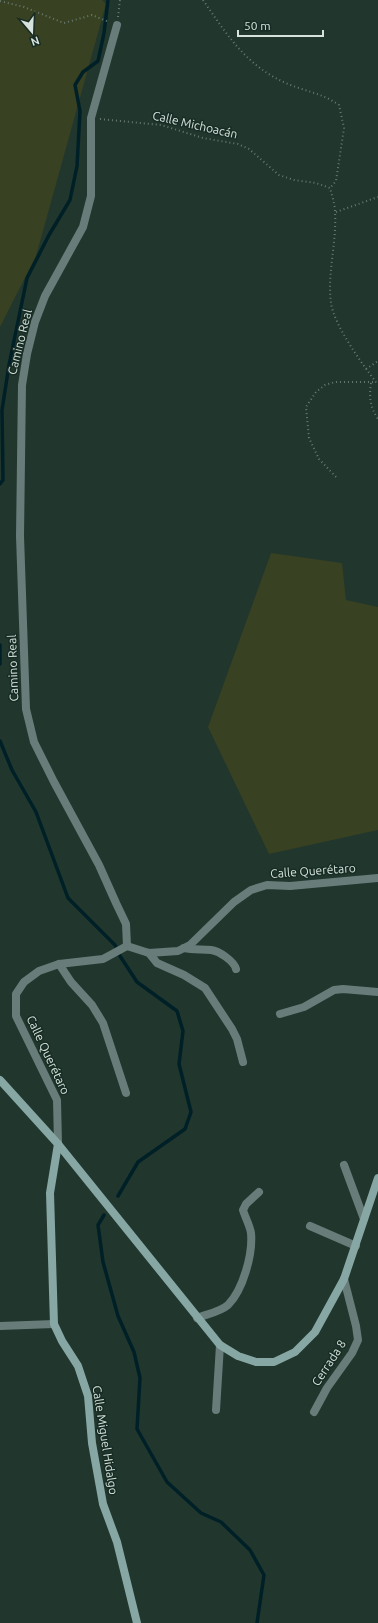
<svg xmlns="http://www.w3.org/2000/svg" width="378" height="1623" font-family="Ubuntu,sans-serif">
<style>
.green{fill:#384121}
.lines{fill:none;stroke-linecap:round;stroke-linejoin:round}
.stream{stroke:#002027;stroke-width:3.5}
.path{stroke:#687a72;stroke-width:2;stroke-dasharray:1 3;stroke-linecap:butt}
.street{stroke:#687c7a;stroke-width:8}
.secondary{stroke:#86a7a4;stroke-width:8}
.labels{text-anchor:middle;stroke-width:3;stroke-linejoin:round;paint-order:stroke}
.street-label{font-size:12px;fill:#d6e3dd;stroke:#172c24}
</style>
<rect width="100%" height="100%" fill="#21362d"/>
<g class="green">
<path d="M 0,0 L 102,0 L 106,4 L 36,256 L 0,327 Z"/>
<path d="M 271,553 L 342,563 L 346,600 L 378,607 L 378,830 L 269,854 L 208,727 Z"/>
</g>
<g class="lines">
<g class="stream">
<path d="M 0,484 L 3,480 L 2,410 L 9,365 L 27,278 L 49,235 L 70,200 L 77,166 L 80,111 L 75,85 L 83,72 L 98,61 L 104,33 L 108,0"/>
<path d="M 0,645 L 0,664"/>
<path d="M 0,741 L 12,770 L 36,812 L 68,898 L 115,945 L 120,956 L 137,982 L 177,1011 L 183,1031 L 179,1064 L 191,1112 L 185,1129 L 138,1162 L 118,1196"/>
<path d="M 104,1215 L 98,1225 L 103,1262 L 118,1316 L 134,1352 L 140,1378 L 137,1429 L 167,1482 L 201,1513 L 221,1522 L 250,1550 L 264,1575 L 257,1623"/>
</g>
<g class="path">
<path d="M 203,0 C 227,35 247,67 288,84 C 305,91 324,94 339,105 L 344,128 L 336,181 L 330,188"/>
<path d="M 0,1 L 24,7 L 64,23 L 92,15 L 109,22"/>
<path d="M 118,17 L 120,0"/>
<path d="M 100,119 L 161,125 L 203,138 L 238,144 L 249,149 L 279,175 L 294,180 L 316,183 L 330,188 C 332,196 335,204 335,212 C 337,242 327,273 331,303 C 334,325 362,364 376,382 L 378,382"/>
<path d="M 336,212 L 378,197"/>
<path d="M 366,369 L 378,361"/>
<path d="M 371,383 C 369,397 370,407 378,419"/>
<path d="M 336,477 L 319,459 L 309,438 L 306,407 L 316,392 L 325,385 L 335,382 L 376,382"/>
</g>
<g class="street">
<path d="M 117,25 L 91,118 L 91,196 L 83,227 L 45,296 L 35,322 L 27,354 L 22,385 L 20,536 L 26,709 L 34,742 L 54,782 L 99,865 L 116,903 L 126,924 L 127,946"/>
<path d="M 184,948 C 193,950 202,949 211,950 C 219,951 234,961 236,969"/>
<path d="M 149,953 L 157,963 L 184,975 L 205,988 L 232,1029 L 237,1039 L 243,1062"/>
<path d="M 59,964 L 71,982 L 92,1005 L 103,1023 L 126,1093"/>
<path d="M 280,1014 L 304,1007 L 334,990 L 343,989 L 378,992"/>
<path d="M 58,1144 L 57,1100 L 16,1016 L 16,994 L 24,982 L 39,971 L 59,964 L 103,959 L 127,946 L 149,953 L 178,951 L 190,945 L 234,902 L 251,890 L 267,885 L 290,886 L 378,878"/>
<path d="M 344,1165 L 364,1219"/>
<path d="M 310,1226 L 356,1246"/>
<path d="M 197,1318 C 207,1314 220,1312 228,1305 C 243,1290 253,1254 251,1233 C 250,1226 245,1217 243,1210 L 246,1204 L 259,1192"/>
<path d="M 0,1326 L 54,1324"/>
<path d="M 216,1410 L 220,1345"/>
<path d="M 314,1412 L 327,1388 L 352,1353 L 358,1340 L 356,1326 L 344,1279"/>
</g>
<g class="secondary">
<path d="M 0,1080 L 58,1144 L 220,1345 L 238,1356 L 256,1362 L 274,1362 L 295,1352 L 315,1332 L 344,1279 L 378,1178"/>
<path d="M 58,1144 L 50,1193 L 54,1324 L 62,1341 L 78,1366 L 88,1396 L 92,1443 L 103,1504 L 117,1542 L 137,1623"/>
</g>
</g>
<g class="labels">
<g class="street-label">
<text transform="translate(195 125) rotate(13)" y="4">Calle Michoacán</text>
<text transform="translate(20 342) rotate(-76)" y="4">Camino Real</text>
<text transform="translate(13 668) rotate(-92)" y="4">Camino Real</text>
<text transform="translate(313 871) rotate(-4)" y="4">Calle Querétaro</text>
<text transform="translate(48 1055) rotate(65)" y="4">Calle Querétaro</text>
<text transform="translate(329 1363) rotate(-57)" y="4">Cerrada 8</text>
<text transform="translate(105 1440) rotate(81)" y="4">Calle Miguel Hidalgo</text>
</g>
</g>
<g transform="translate(32 32) rotate(161)" stroke="#172c24" stroke-width="3" paint-order="stroke">
<path d="M0-3L7 15L0 10L-7 15Z" fill="#d6e3dd"/>
<text y="-6" font-size="11" font-weight="bold" text-anchor="middle" fill="#d6e3dd">N</text>
</g>
<path d="M238 30v6h85v-6" fill="none" stroke="#d6e3dd" stroke-width="2"/>
<text x="244" y="30" font-size="12" fill="#d6e3dd" stroke="#172c24" stroke-width="3" paint-order="stroke">50 m</text>
</svg>
